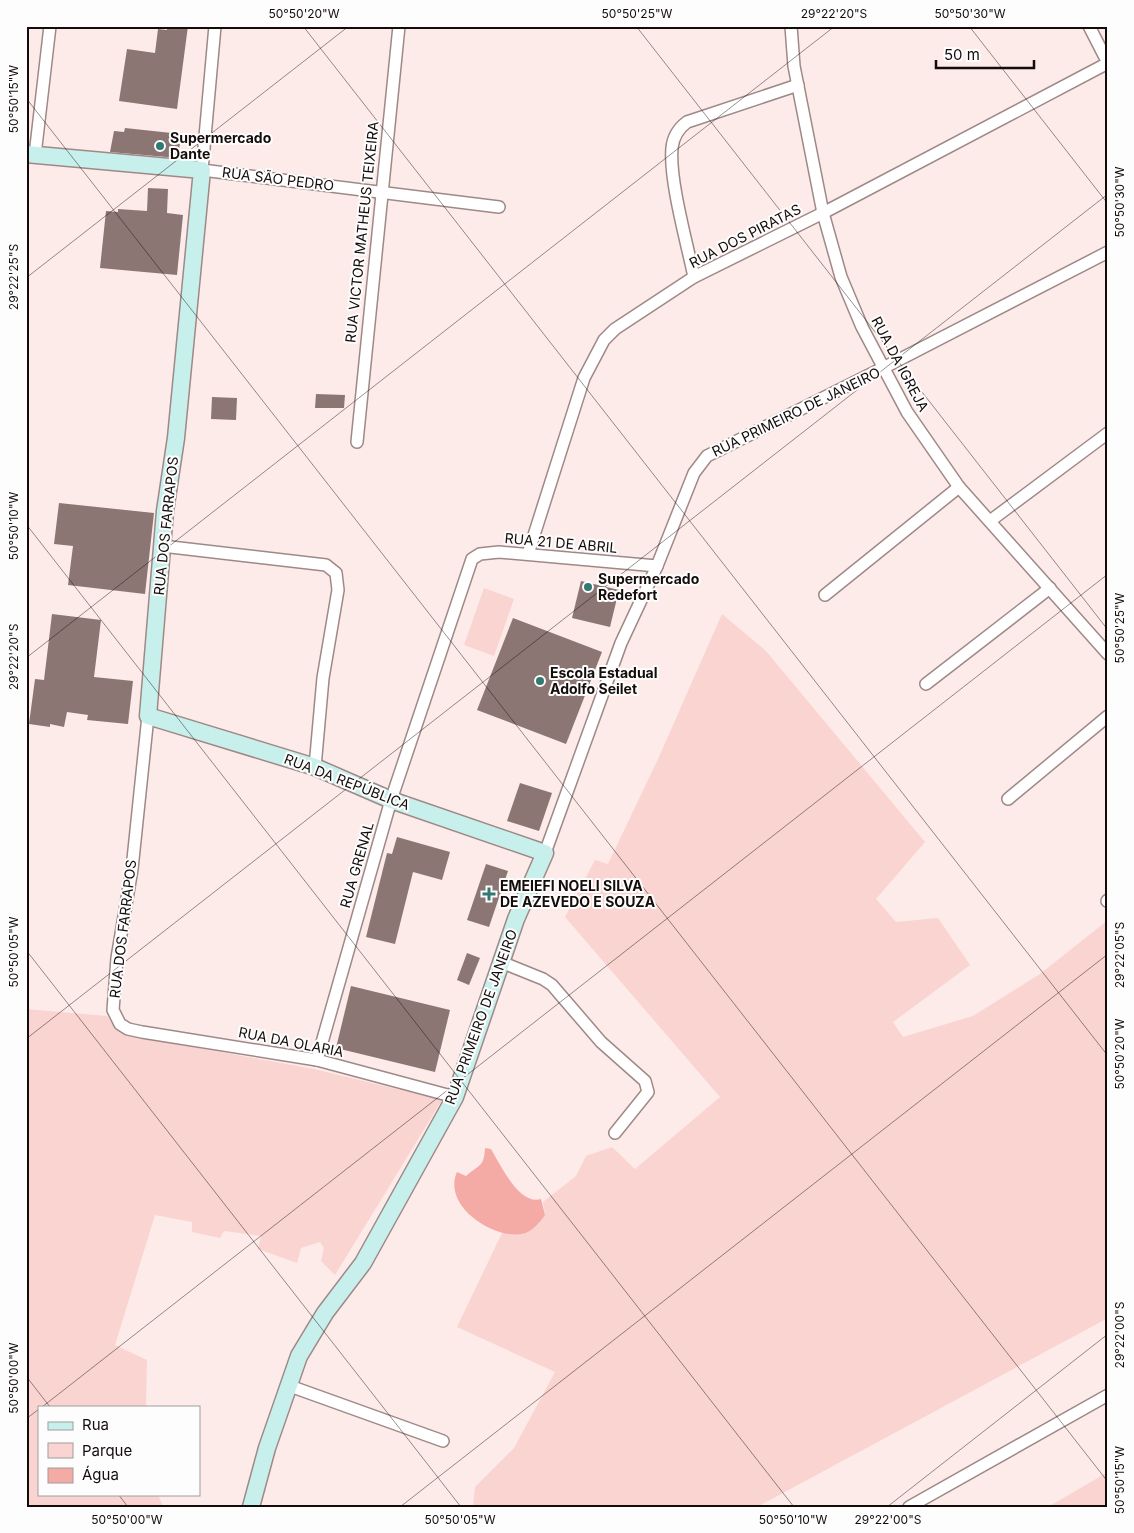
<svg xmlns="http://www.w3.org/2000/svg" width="1134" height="1533" font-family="Inter,sans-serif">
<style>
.green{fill:#fad4d0}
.water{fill:#f5aba5}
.building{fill:#8b7674}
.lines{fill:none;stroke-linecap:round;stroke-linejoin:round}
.street-casing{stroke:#9e8987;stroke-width:14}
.secondary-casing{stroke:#9e8987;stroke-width:19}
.street{stroke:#fff;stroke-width:11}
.secondary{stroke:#c7f0ec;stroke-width:16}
.ticks{fill:none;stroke:#130c0b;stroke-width:1;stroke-opacity:0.45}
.poi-dot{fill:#327971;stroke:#fdfdfd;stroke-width:2}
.labels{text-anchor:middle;stroke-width:4;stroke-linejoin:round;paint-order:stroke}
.poi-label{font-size:14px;font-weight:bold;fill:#130c0b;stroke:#fdfdfd;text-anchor:start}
.street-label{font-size:14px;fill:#130c0b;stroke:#fdfdfd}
.neatline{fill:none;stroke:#130c0b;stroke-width:2}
.ticks-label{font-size:12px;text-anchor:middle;fill:#130c0b}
</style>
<rect width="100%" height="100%" fill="#fdebe9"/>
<g class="green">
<path d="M 484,588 L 514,599 L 494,656 L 464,645 Z"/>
<path d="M 722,614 L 766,651 L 925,842 L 876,899 L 896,922 L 938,918 L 970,965 L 893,1022 L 903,1037 L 973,1016 L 1040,974 L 1108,920 L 1108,1318 L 757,1507 L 473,1507 L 475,1487 L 514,1448 L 555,1372 L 457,1327 L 502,1233 L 523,1234 L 545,1215 L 543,1202 L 576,1176 L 586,1156 L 612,1147 L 635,1169 L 720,1097 L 565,917 L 595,860 L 608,864 L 658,759 Z"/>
<path d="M 26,1009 L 107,1016 L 115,1028 L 128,1035 L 314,1069 L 442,1100 L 335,1275 L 321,1261 L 324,1248 L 320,1242 L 301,1248 L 297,1263 L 258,1249 L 261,1236 L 224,1231 L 220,1238 L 192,1232 L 192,1222 L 155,1215 L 115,1345 L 147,1360 L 146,1407 L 39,1407 L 39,1494 L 158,1494 L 163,1507 L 26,1507 Z"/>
<path d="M 1108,1472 L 1108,1507 L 1048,1507 Z"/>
</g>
<path class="water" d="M 485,1148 L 491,1149 C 499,1162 519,1206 541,1199 L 545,1215 C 540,1222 532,1232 522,1234 C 492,1239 442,1205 457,1172 L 466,1176 C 479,1164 484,1168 485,1148 Z"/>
<g class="building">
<path d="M 167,26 L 188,26 L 177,109 L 119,101 L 127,49 L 155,53 L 158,29 L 167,30 Z"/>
<path d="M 125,128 L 181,134 L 178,158 L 110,152 L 114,131 L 124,132 Z"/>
<path d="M 148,188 L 168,189 L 167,213 L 183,215 L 177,275 L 100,268 L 106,211 L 118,212 L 118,209 L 147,211 Z"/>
<path d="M 316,394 L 345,395 L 344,408 L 315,408 Z"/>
<path d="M 212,397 L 237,398 L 236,420 L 211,419 Z"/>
<path d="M 59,503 L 154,513 L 145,594 L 68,585 L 73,546 L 54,544 Z"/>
<path d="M 581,581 L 619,590 L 610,627 L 572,618 Z"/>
<path d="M 52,614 L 101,620 L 94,677 L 133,681 L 128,724 L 87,720 L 88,715 L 67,712 L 64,727 L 50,724 L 50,727 L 29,724 L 35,679 L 44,680 Z"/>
<path d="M 513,618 L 602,652 L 566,744 L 477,710 Z"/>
<path d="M 520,783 L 552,793 L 539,831 L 507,821 Z"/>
<path d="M 397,837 L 450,852 L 442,880 L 413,872 L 395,944 L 366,937 L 387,853 L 392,854 Z"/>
<path d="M 486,864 L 508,871 L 489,927 L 467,920 Z"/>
<path d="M 467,953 L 480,958 L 469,985 L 457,980 Z"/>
<path d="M 351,986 L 450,1010 L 435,1072 L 336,1048 Z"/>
</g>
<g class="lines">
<defs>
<g id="street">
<path d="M 215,26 L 202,170 L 499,207"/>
<path d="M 791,26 L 794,66 L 823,213 L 841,277 L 862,327 L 907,412 L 959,487 L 1108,654"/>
<path d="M 35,155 L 50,26"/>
<path d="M 694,277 C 687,243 669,180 672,148 C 673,137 679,128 687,122 L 798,85"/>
<path d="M 357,442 L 399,26"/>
<path d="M 990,521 L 1108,433"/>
<path d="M 162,546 L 326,565 L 336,573 L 338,590 L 323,678 L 315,767"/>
<path d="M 528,554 L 584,378 L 604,340 L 615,329 L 694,277 L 823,213 L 1108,63 L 1089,26"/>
<path d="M 825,595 L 959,487"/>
<path d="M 926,684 L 1050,588"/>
<path d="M 148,716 L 132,869 L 117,958 L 113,1010 L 120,1024 L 128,1029 L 142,1032 L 317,1060 L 455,1097"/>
<path d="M 1008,799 L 1108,716"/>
<path d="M 545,853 L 621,643 L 657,566 L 694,473 L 707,456 L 883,368 L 1108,252"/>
<path d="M 1107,901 L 1108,900"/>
<path d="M 501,962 L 543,979 L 552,985 L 601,1042 L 645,1081 L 648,1092 L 615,1133"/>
<path d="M 317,1060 L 391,800 L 472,559 L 480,554 L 499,552 L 657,566"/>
<path d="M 287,1385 L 443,1441"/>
<path d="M 909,1507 L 1108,1395"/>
</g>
<path id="secondary" d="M 26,154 L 202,170 L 176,438 L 165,511 L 148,716 L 315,767 L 391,800 L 545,853 L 516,919 L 455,1097 L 363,1263 L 325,1313 L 299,1356 L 267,1448 L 251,1507"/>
</defs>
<use href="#street" class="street-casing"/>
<use href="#secondary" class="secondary-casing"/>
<use href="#street" class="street"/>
<use href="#secondary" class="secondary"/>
</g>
<path class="ticks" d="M 303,26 L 1108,1056M 636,26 L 1108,630M 969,26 L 1108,204M 26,98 L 1108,1482M 26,278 L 349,26M 26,524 L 794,1507M 26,658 L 835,26M 26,950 L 461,1507M 26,1039 L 1108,194M 26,1376 L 50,1407M 42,1407 L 1108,574M 26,1419 L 39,1409M 118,1494 L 128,1507M 400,1507 L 1108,954M 887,1507 L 1108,1334"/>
<g class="poi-dot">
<circle cx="160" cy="146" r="5"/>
<circle cx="588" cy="587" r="5"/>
<circle cx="540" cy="681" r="5"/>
<path d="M486.5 886.5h5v5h5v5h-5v5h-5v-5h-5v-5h5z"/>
</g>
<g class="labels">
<g class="poi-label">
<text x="170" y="143">Supermercado<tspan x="170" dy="16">Dante</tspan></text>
<text x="598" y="584">Supermercado<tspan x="598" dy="16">Redefort</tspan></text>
<text x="550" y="678">Escola Estadual<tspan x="550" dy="16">Adolfo Seilet</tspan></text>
<text x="500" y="891">EMEIEFI NOELI SILVA<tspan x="500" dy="16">DE AZEVEDO E SOUZA</tspan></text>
</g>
<g class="street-label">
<text transform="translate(278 179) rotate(7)" y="5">RUA SÃO PEDRO</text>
<text transform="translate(362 232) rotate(-84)" y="5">RUA VICTOR MATHEUS TEIXEIRA</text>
<text transform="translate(745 236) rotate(-27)" y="5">RUA DOS PIRATAS</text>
<text transform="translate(900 364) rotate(62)" y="5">RUA DA IGREJA</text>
<text transform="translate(796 412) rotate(-26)" y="5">RUA PRIMEIRO DE JANEIRO</text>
<text transform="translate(166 526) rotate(-84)" y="5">RUA DOS FARRAPOS</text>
<text transform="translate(561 543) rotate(5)" y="5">RUA 21 DE ABRIL</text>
<text transform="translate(347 782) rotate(21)" y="5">RUA DA REPÚBLICA</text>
<text transform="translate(357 865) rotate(-74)" y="5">RUA GRENAL</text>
<text transform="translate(123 929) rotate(-83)" y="5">RUA DOS FARRAPOS</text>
<text transform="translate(481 1017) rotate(-70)" y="5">RUA PRIMEIRO DE JANEIRO</text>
<text transform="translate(291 1042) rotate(11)" y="5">RUA DA OLARIA</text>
</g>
</g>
<rect width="1134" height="1533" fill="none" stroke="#fdfdfd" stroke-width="55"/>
<rect x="38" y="1406" width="162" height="90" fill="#fdfdfd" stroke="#9f9d9c"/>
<rect x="48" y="1422" width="25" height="8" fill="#c7f0ec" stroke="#9f9d9c"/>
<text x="82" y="1430" font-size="15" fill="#130c0b">Rua</text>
<rect x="48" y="1443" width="25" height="15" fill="#fad4d0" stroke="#9f9d9c"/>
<text x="82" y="1456" font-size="15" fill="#130c0b">Parque</text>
<rect x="48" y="1468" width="25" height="15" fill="#f5aba5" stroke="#9f9d9c"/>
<text x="82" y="1480" font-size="15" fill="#130c0b">Água</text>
<path d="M936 60v8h98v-8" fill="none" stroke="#130c0b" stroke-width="2.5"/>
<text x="944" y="60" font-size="15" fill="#130c0b" stroke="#fdfdfd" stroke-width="4" paint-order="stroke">50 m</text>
<rect x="28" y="28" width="1078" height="1478" class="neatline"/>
<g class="ticks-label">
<text x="304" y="18">50°50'20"W</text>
<text x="637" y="18">50°50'25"W</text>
<text x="834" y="18">29°22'20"S</text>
<text x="970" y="18">50°50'30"W</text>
<text transform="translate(14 99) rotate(-90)" y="4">50°50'15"W</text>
<text transform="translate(1120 202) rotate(-90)" y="4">50°50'30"W</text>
<text transform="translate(14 277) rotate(-90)" y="4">29°22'25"S</text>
<text transform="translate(14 526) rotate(-90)" y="4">50°50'10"W</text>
<text transform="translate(1120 628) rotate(-90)" y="4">50°50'25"W</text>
<text transform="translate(14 657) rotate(-90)" y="4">29°22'20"S</text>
<text transform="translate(14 952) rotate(-90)" y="4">50°50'05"W</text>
<text transform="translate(1120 955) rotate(-90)" y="4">29°22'05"S</text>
<text transform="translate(1120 1054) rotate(-90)" y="4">50°50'20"W</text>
<text transform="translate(1120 1335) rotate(-90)" y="4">29°22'00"S</text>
<text transform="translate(14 1378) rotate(-90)" y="4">50°50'00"W</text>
<text transform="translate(1120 1480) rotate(-90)" y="4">50°50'15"W</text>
<text x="127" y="1524">50°50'00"W</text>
<text x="460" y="1524">50°50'05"W</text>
<text x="793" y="1524">50°50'10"W</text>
<text x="888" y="1524">29°22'00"S</text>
</g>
</svg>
